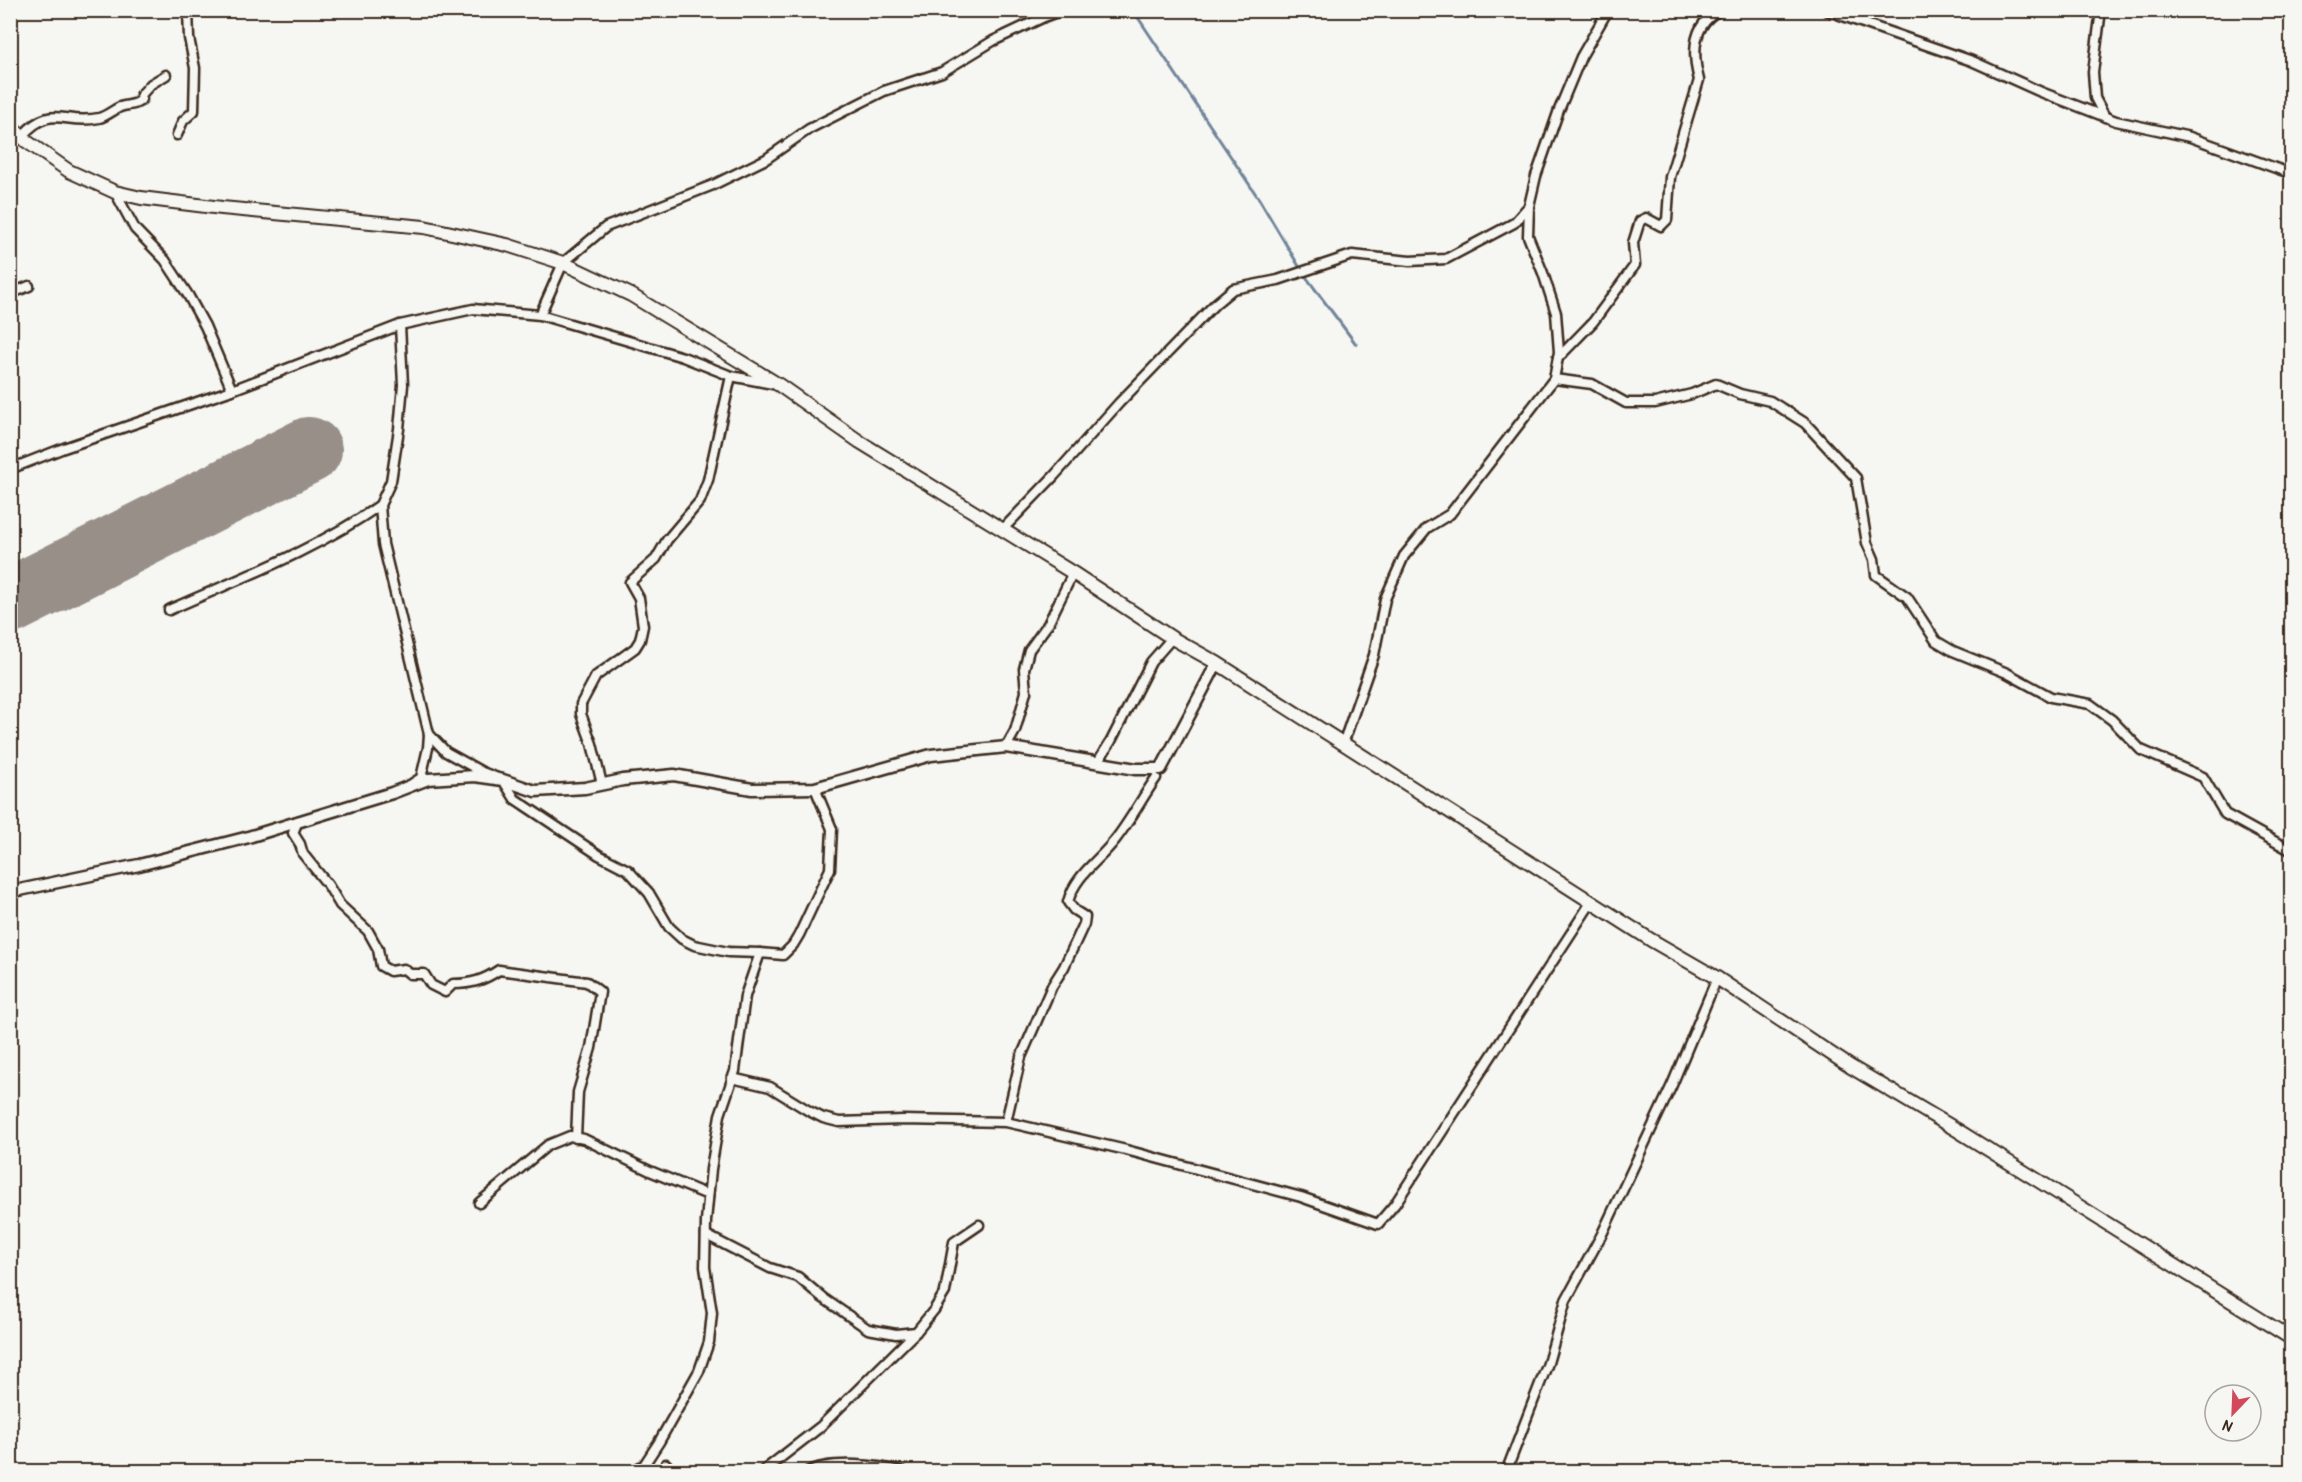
<svg xmlns="http://www.w3.org/2000/svg" width="2302" height="1482" font-family="'Patrick Hand',sans-serif">
<style>
.lines{fill:none;stroke-linecap:round;stroke-linejoin:round}
.stream{stroke:#70859a;stroke-width:3}
.runway{stroke:#989088;stroke-width:66}
.minor-casing{stroke:#3b2a1e;stroke-width:13}
.tertiary-casing{stroke:#3b2a1e;stroke-width:15}
.primary-casing{stroke:#3b2a1e;stroke-width:16}
.minor{stroke:#f6f6f2;stroke-width:8}
.tertiary{stroke:#f6f6f2;stroke-width:10}
.primary{stroke:#f6f6f2;stroke-width:12}
</style>
<rect width="100%" height="100%" fill="#f6f6f2"/>
<filter id="ink" filterUnits="userSpaceOnUse"><feTurbulence type="fractalNoise" baseFrequency=".0167" numOctaves="2"/><feDisplacementMap in="SourceGraphic" scale="12" xChannelSelector="R" yChannelSelector="G"/><feConvolveMatrix kernelMatrix="1 2 1 2 8 2 1 2 1" color-interpolation-filters="sRGB"/></filter>
<g filter="url(#ink)">
<g class="lines">
<path class="stream" d="M 1133,10 L 1259,199 L 1303,273 L 1356,344"/>
<path class="runway" d="M 10,601 L 309,450"/>
<defs>
<g id="minor">
<path d="M 1826,10 L 1972,61 L 2041,92 L 2116,121 L 2190,137 L 2292,174"/>
<path d="M 2101,10 L 2093,72 L 2095,98 L 2105,117"/>
<path d="M 177,135 L 183,121 L 194,111 L 195,68 L 189,38 L 188,10"/>
<path d="M 22,136 C 53,102 63,126 99,118 C 107,116 113,110 120,107 C 129,104 136,106 142,99 L 141,95 L 151,84 L 166,75"/>
<path d="M 115,192 L 135,229 L 165,260 L 188,295 L 205,326 L 232,390"/>
<path d="M 10,294 L 29,286"/>
<path d="M 540,315 L 563,263 L 606,227 L 713,185 L 766,159 L 809,129 L 884,91 L 942,72 L 993,41 L 1044,17 L 1063,10"/>
<path d="M 400,325 L 403,385 L 399,429 L 391,481 L 380,505 L 383,544 L 429,734 L 446,752 L 482,772 L 503,780 L 515,799 L 599,855 L 628,870 L 649,893 L 669,927 L 682,939 L 694,945 L 728,952 L 760,953"/>
<path d="M 1558,358 L 1593,322 L 1635,265 L 1633,243 L 1640,221 L 1646,218 L 1661,226 L 1667,220 L 1670,177 L 1699,80 C 1692,53 1692,24 1720,10"/>
<path d="M 1554,379 L 1592,384 L 1626,403 L 1655,403 L 1692,394 L 1716,384 L 1740,394 L 1770,401 L 1805,423 L 1856,478 L 1867,543 L 1874,559 L 1876,575 L 1907,597 L 1936,641 L 1953,651 L 2007,673 L 2051,697 L 2090,704 L 2112,720 L 2141,750 L 2203,777 L 2225,814 L 2292,851"/>
<path d="M 10,469 L 64,448 L 232,390 L 400,325 L 473,309 L 540,315 L 683,357 L 731,376 L 773,384"/>
<path d="M 1003,529 L 1054,476 L 1119,403 L 1215,304 L 1233,289 L 1278,280 L 1352,255 L 1410,261 L 1446,259 L 1514,223 L 1529,206 L 1536,176 L 1559,110 L 1581,57 L 1608,10"/>
<path d="M 169,610 C 241,578 316,550 380,505"/>
<path d="M 1343,744 L 1374,655 L 1385,599 L 1404,556 L 1427,528 L 1450,514 L 1554,379 L 1559,352 L 1556,313 L 1543,273 L 1528,236 L 1529,206"/>
<path d="M 1006,747 L 1015,731 L 1026,692 L 1024,669 L 1029,650 L 1048,624 L 1073,573"/>
<path d="M 1097,763 L 1111,741 L 1151,662 L 1172,638"/>
<path d="M 413,783 L 421,778 L 428,748 L 429,734"/>
<path d="M 602,784 L 592,744 L 581,714 L 581,704 L 596,676 L 635,648 L 640,640 L 643,626 L 639,598 L 630,582 L 656,559 L 667,540 L 700,501 L 708,480 L 731,376"/>
<path d="M 298,821 L 293,833 L 300,844 L 303,854 L 328,885 L 340,905 L 368,931 L 378,949 L 381,966 L 390,971 L 404,969 L 410,974 L 424,974 L 431,985 L 445,992 L 453,984 C 472,984 484,980 499,970 L 587,982 L 600,992 L 591,1048 L 578,1092 L 576,1138"/>
<path d="M 732,1078 L 770,1087 L 809,1111 L 823,1118 L 839,1122 L 903,1120 L 1006,1122 L 1126,1150 L 1301,1197 L 1378,1224 L 1395,1204 L 1592,901"/>
<path d="M 1006,1122 L 1021,1057 L 1052,986 L 1064,967 L 1084,924 L 1085,917 L 1074,910 L 1068,902 C 1075,875 1099,861 1115,840 C 1130,821 1142,798 1156,778"/>
<path d="M 479,1203 L 548,1145 L 570,1136 L 584,1139 L 650,1171 L 708,1195"/>
<path d="M 706,1235 L 770,1268 L 798,1277 L 823,1298 L 868,1329 L 896,1334 L 916,1332 L 934,1310 L 945,1292 L 954,1242 L 979,1225"/>
<path d="M 666,1464 L 672,1472"/>
<path d="M 631,1472 L 644,1465 L 659,1442 L 699,1371 L 709,1342 L 712,1313 L 705,1267 L 706,1221 L 711,1169 L 720,1115 L 735,1071 L 745,996 L 760,953 L 783,955 L 793,945 L 799,935 L 830,869 L 832,829 L 815,788"/>
<path d="M 762,1472 L 820,1427 L 916,1332"/>
<path d="M 807,1472 C 831,1460 878,1465 904,1472"/>
<path d="M 1506,1472 L 1548,1363 L 1566,1300 L 1602,1234 L 1672,1085 L 1717,978"/>
</g>
<path id="tertiary" d="M 10,892 L 139,865 L 245,838 L 392,793 L 428,779 L 475,776 L 503,780 L 535,791 L 585,788 L 623,780 L 674,775 L 752,789 L 815,788 L 931,755 L 1006,747 L 1136,769 L 1161,769 L 1217,663"/>
<path id="primary" d="M 10,125 L 26,141 L 69,171 L 115,192 L 141,198 L 222,208 L 424,227 L 507,245 L 563,263 L 631,295 L 779,385 L 860,442 L 1073,573 L 1172,638 L 1217,663 L 1651,940 L 1717,978 L 1851,1067 L 1957,1130 L 2292,1339"/>
</defs>
<use href="#minor" class="minor-casing"/>
<use href="#tertiary" class="tertiary-casing"/>
<use href="#primary" class="primary-casing"/>
<use href="#minor" class="minor"/>
<use href="#tertiary" class="tertiary"/>
<use href="#primary" class="primary"/>
</g>
</g>
<rect width="2302" height="1482" fill="none" stroke="#f6f6f2" stroke-width="36"/>
<rect x="18" y="18" width="2266" height="1446" fill="none" stroke="#3b2a1e" stroke-width="2" filter="url(#ink)"/>
<g transform="translate(2233 1413) rotate(203)"><circle r="28" fill="#f6f6f2" stroke="#aba49d" stroke-width="1.5"/>
<path d="M0-4.5L10 22L0 15L-10 22Z" fill="#d1495b"/>
<text y="-9" font-size="16" font-weight="bold" text-anchor="middle" fill="#3b2a1e">N</text>
</g>
</svg>
